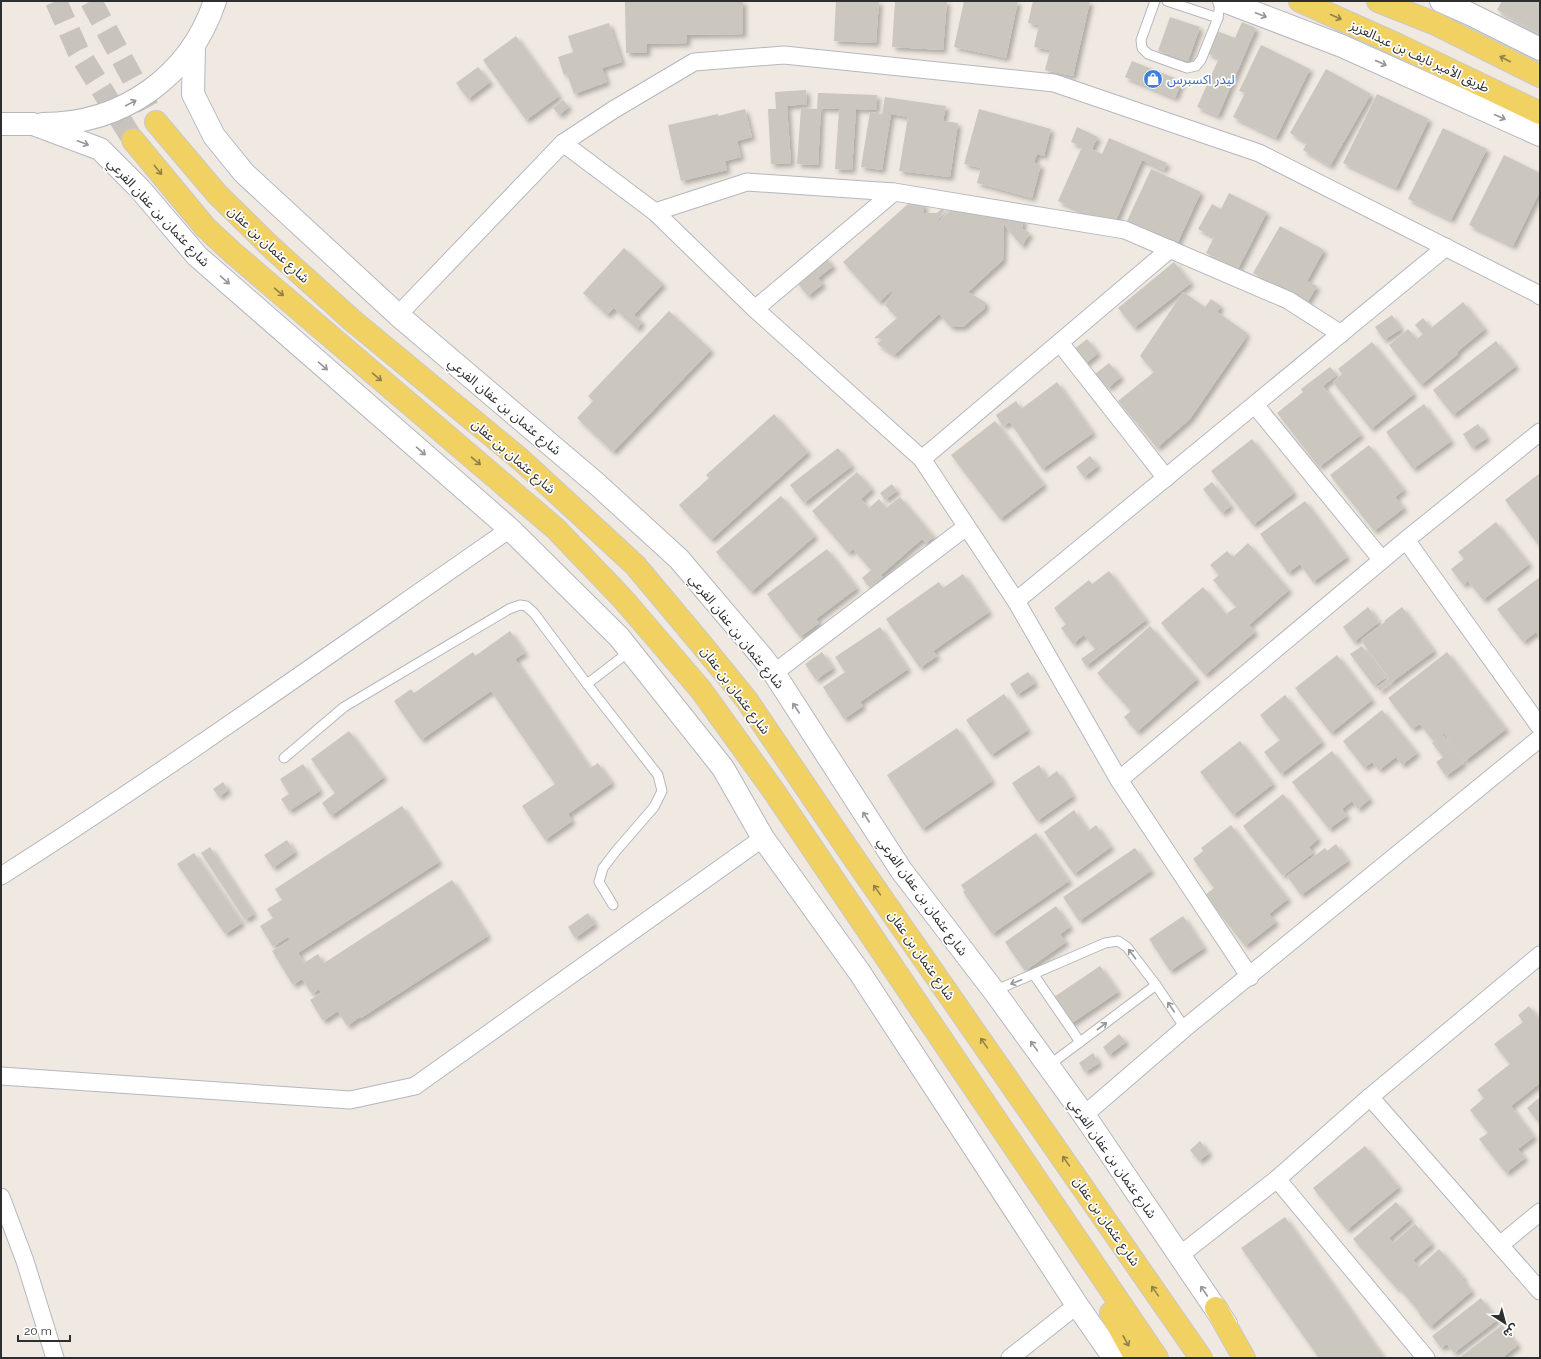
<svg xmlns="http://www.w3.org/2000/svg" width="1541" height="1359" font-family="Raleway,'Noto Sans Arabic',sans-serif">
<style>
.building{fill:#cbc7bf;filter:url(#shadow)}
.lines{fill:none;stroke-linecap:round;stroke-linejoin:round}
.primary-tunnel{stroke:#c8c4bd;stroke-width:22;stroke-dasharray:22 11;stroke-linecap:butt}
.lane-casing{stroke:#b4b7c1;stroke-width:11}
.street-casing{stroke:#b4b7c1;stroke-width:19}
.secondary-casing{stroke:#b4b7c1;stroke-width:24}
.primary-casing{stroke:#c9c9c9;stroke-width:24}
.lane{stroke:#fff;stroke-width:9}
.street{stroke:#fff;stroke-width:17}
.secondary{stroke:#fff;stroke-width:22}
.primary{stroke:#f2d163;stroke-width:22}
.oneway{stroke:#969696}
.oneway2{stroke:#908048}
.labels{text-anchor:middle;stroke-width:3.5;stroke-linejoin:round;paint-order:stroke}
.street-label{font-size:13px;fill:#2e2e2e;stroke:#fff}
.shop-label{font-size:13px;fill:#366cbe;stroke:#fff;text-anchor:start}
</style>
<defs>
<filter id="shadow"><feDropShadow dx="3.5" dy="3.5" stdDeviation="2" flood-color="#0004"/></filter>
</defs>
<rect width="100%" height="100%" fill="#efe9e1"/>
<g class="building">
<path d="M 625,1 L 743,1 L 743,34 L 687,35 L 687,43 L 647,44 L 647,53 L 626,53 Z"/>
<path d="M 836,1 L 879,1 L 876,43 L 834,41 Z"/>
<path d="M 895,1 L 947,1 L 943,50 L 892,47 Z"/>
<path d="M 964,1 L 1018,1 L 1006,58 L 954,47 Z"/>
<path d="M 1033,1 L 1090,1 L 1073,76 L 1045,70 L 1050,50 L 1034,47 L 1039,25 L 1028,23 Z"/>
<path d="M 1502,1 L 1540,1 L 1540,34 L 1497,10 Z"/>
<path d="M 1170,17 L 1200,27 L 1188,61 L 1158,51 Z"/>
<path d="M 1242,22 L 1256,28 L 1218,116 L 1197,107 L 1219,58 L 1207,53 L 1217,31 L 1235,38 Z"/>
<path d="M 609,23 L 622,62 L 602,68 L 607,82 L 574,94 L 567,74 L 564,75 L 558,57 L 573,52 L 568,36 Z"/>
<path d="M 516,36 L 559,96 L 526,120 L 483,60 Z"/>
<path d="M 1261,45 L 1310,69 L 1276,138 L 1233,117 L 1245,93 L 1239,91 Z"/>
<path d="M 1132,61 L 1182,81 L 1175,98 L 1125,77 Z"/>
<path d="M 478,67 L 490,82 L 468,99 L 456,83 Z"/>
<path d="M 1326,69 L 1371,94 L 1330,166 L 1303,150 L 1307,143 L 1290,133 Z"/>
<path d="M 806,90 L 807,104 L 787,106 L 791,163 L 771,164 L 768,109 L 776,109 L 775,92 Z"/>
<path d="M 818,93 L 877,95 L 876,110 L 856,109 L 852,170 L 835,169 L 839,109 L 821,108 L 818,165 L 797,164 L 801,108 L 817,109 Z"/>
<path d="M 1377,94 L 1429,119 L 1396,188 L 1343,163 Z"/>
<path d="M 885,97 L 946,106 L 943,121 L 958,123 L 950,177 L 899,171 L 908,117 L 891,114 L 882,170 L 861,167 L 870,112 L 882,114 Z"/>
<path d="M 563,100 L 569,107 L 559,115 L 553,108 Z"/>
<path d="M 745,109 L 752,137 L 737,141 L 741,157 L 725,161 L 727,170 L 681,181 L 668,125 L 718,114 L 718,116 Z"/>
<path d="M 979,109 L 1051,129 L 1044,156 L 1037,154 L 1034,163 L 1041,165 L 1032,198 L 977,183 L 981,168 L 964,164 Z"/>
<path d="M 1077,127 L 1098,137 L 1092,149 L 1102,154 L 1109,138 L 1167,163 L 1164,170 L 1142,160 L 1114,225 L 1058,201 L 1082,147 L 1071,142 Z"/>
<path d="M 1443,128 L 1487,149 L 1451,220 L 1408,199 Z"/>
<path d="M 1504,155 L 1540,173 L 1540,191 L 1513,246 L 1469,225 Z"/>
<path d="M 1151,169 L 1201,192 L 1177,244 L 1127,221 Z"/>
<path d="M 1229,193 L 1267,212 L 1238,269 L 1206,253 L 1214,237 L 1198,229 L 1212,204 L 1221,209 Z"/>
<path d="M 949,202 L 936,224 L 953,208 L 1023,219 L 1022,229 L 1030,233 L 1022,246 L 1004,225 L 1003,260 L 968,292 L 985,302 L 985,308 L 963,327 L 951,327 L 939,314 L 894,355 L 877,344 L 883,339 L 874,338 L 897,318 L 885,305 L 895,288 L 879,302 L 843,262 L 909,203 L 924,203 L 924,213 L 937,213 Z"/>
<path d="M 1280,226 L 1324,250 L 1307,281 L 1317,286 L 1307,303 L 1253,273 Z"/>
<path d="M 624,248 L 663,284 L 634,315 L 642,322 L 637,329 L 614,308 L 607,315 L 583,293 Z"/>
<path d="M 825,257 L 833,266 L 818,278 L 823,284 L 808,296 L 796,281 Z"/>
<path d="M 1174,262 L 1191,283 L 1134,328 L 1118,308 Z"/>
<path d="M 1183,292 L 1205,307 L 1211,299 L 1221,306 L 1217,312 L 1247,333 L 1241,341 L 1247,336 L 1190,419 L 1157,448 L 1118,401 L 1154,372 L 1140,356 Z"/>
<path d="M 1463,302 L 1485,329 L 1457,352 L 1458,354 L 1421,385 L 1389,345 L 1408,329 L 1417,339 L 1423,334 L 1415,325 L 1423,318 L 1431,328 Z"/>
<path d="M 669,311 L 711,350 L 613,452 L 577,418 L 593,401 L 588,396 Z"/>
<path d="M 1392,315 L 1401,329 L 1384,340 L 1375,327 Z"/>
<path d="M 1087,339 L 1098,353 L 1084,365 L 1073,350 Z"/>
<path d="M 1496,341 L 1516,366 L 1453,415 L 1433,390 Z"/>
<path d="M 1372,342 L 1414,394 L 1371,429 L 1333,382 L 1342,374 L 1338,369 Z"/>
<path d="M 1109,363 L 1121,377 L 1108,388 L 1095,374 Z"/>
<path d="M 1330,367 L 1337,375 L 1323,386 L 1361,435 L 1319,467 L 1277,413 L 1303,392 L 1301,389 Z"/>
<path d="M 1057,382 L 1093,433 L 1042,469 L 1010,422 L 1003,426 L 996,415 L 1016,401 L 1021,409 Z"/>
<path d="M 1424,404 L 1451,441 L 1413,469 L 1386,432 Z"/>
<path d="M 774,414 L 808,452 L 711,540 L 679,505 L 709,478 L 706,475 Z"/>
<path d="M 995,421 L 1044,485 L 1000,519 L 951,455 Z"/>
<path d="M 1478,424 L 1487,438 L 1472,448 L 1463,434 Z"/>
<path d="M 1252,439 L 1294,493 L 1253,525 L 1211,471 Z"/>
<path d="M 1369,445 L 1404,490 L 1395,497 L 1404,508 L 1374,531 L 1330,475 Z"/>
<path d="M 838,448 L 852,466 L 804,503 L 790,485 Z"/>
<path d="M 1090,456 L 1098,466 L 1084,477 L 1076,467 Z"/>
<path d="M 857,472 L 872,489 L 861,499 L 869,508 L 879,499 L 886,508 L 900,497 L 934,537 L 926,543 L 922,539 L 881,575 L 883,577 L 870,588 L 862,578 L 871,570 L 853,549 L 848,553 L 812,511 Z"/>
<path d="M 1540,473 L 1540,547 L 1505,500 Z"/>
<path d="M 1212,482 L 1231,506 L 1222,513 L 1203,489 Z"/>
<path d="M 892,484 L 897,491 L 885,500 L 880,493 Z"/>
<path d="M 781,496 L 815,536 L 751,592 L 716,552 Z"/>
<path d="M 1305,501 L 1347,557 L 1313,582 L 1300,564 L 1288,573 L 1260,534 Z"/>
<path d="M 1496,522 L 1529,564 L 1483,600 L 1468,581 L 1463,585 L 1451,569 L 1464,559 L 1458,552 Z"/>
<path d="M 1248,543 L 1289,590 L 1249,625 L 1255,632 L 1205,675 L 1161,623 L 1203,587 L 1226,614 L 1236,607 L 1213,580 L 1219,575 L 1210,565 L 1227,551 L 1233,557 Z"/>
<path d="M 827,549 L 857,588 L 816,619 L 819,623 L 800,637 L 767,594 Z"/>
<path d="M 1109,571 L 1146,620 L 1086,666 L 1081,659 L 1095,649 L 1084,635 L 1073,644 L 1061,628 L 1066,624 L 1054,608 L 1089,580 L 1092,584 Z"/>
<path d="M 963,574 L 989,612 L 933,651 L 937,656 L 920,668 L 886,619 L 939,582 L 943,588 Z"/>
<path d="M 1540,577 L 1540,638 L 1536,632 L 1523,642 L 1497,609 Z"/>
<path d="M 1368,607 L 1379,622 L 1354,642 L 1343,627 Z"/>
<path d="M 1402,607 L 1434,651 L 1380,691 L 1377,687 L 1389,679 L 1361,640 L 1385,622 L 1384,621 Z"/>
<path d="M 1150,626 L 1197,679 L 1137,732 L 1124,717 L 1131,711 L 1097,673 Z"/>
<path d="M 880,627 L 908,669 L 860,702 L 863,706 L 844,719 L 823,687 L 845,672 L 835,657 Z"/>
<path d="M 510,631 L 525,653 L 515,659 L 590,768 L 598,763 L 612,783 L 568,814 L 572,821 L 545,840 L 522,806 L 555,784 L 491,691 L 421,740 L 394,701 L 411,689 L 414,693 L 473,652 L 475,656 Z"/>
<path d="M 1362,646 L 1385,678 L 1374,686 L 1350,654 Z"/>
<path d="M 822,652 L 833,668 L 816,680 L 805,664 Z"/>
<path d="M 1447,652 L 1506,729 L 1465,761 L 1444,733 L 1433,741 L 1420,724 L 1412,729 L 1388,698 Z"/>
<path d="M 1337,655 L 1372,700 L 1331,733 L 1295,688 Z"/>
<path d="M 1028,672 L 1035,683 L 1017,695 L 1010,684 Z"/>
<path d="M 1004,694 L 1028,730 L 991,755 L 966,720 Z"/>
<path d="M 1285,695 L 1322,742 L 1281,774 L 1264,752 L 1280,740 L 1260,715 Z"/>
<path d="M 1382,710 L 1417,753 L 1402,765 L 1396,757 L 1379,770 L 1372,762 L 1364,768 L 1343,741 Z"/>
<path d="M 957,728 L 992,781 L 922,829 L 887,775 Z"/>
<path d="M 349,731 L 384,777 L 331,816 L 322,803 L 335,793 L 311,759 Z"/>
<path d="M 1443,735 L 1464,763 L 1446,776 L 1436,762 L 1443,757 L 1432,743 Z"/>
<path d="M 1240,741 L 1273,784 L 1233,815 L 1200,772 Z"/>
<path d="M 1332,751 L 1370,799 L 1358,809 L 1352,801 L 1342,809 L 1347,816 L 1329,829 L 1292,782 Z"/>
<path d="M 303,764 L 320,791 L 289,811 L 281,799 L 289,794 L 280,779 Z"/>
<path d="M 1039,765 L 1047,778 L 1057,771 L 1073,796 L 1037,821 L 1012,783 Z"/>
<path d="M 223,782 L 228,790 L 219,797 L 213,789 Z"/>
<path d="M 1283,794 L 1318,839 L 1309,847 L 1313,853 L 1283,876 L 1243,826 Z"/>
<path d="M 402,806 L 439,862 L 298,953 L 304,963 L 318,954 L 324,963 L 452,880 L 488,936 L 361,1018 L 360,1017 L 347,1026 L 338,1011 L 323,1021 L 310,1000 L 321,993 L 319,989 L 312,994 L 302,979 L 293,985 L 272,951 L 290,940 L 288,937 L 273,947 L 260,926 L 273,918 L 267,909 L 282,900 L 275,889 Z"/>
<path d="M 1074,810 L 1088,831 L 1096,825 L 1111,847 L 1074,874 L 1044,832 Z"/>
<path d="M 1231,825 L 1288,899 L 1269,914 L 1276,922 L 1245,946 L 1205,895 L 1214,888 L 1193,859 L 1203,851 L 1201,848 Z"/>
<path d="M 1036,833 L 1069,881 L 992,934 L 963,892 L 965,891 L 961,885 Z"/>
<path d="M 287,840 L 295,852 L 273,868 L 264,855 Z"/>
<path d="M 1336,844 L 1348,861 L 1301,895 L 1287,876 L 1325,848 L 1327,851 Z"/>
<path d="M 210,847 L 254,914 L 245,920 L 201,853 Z"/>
<path d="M 1135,848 L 1151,871 L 1079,921 L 1063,897 Z"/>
<path d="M 194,853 L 242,923 L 225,934 L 177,864 Z"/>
<path d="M 1056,906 L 1070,927 L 1060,934 L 1066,942 L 1025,971 L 1005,942 Z"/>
<path d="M 588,913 L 595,924 L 575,938 L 568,927 Z"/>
<path d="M 1183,916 L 1204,948 L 1170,971 L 1149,939 Z"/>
<path d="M 1100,966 L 1118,992 L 1069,1025 L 1051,999 Z"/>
<path d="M 1529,1006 L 1540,1020 L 1540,1083 L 1511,1106 L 1534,1137 L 1518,1149 L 1525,1158 L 1506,1173 L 1479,1139 L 1488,1133 L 1470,1110 L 1484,1098 L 1477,1090 L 1510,1064 L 1494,1044 L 1523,1022 L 1518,1015 Z"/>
<path d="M 1119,1034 L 1126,1042 L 1109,1055 L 1103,1047 Z"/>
<path d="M 1093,1053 L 1099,1063 L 1085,1072 L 1079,1063 Z"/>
<path d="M 1540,1097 L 1540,1124 L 1527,1108 Z"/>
<path d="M 1200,1141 L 1209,1153 L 1199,1161 L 1190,1150 Z"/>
<path d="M 1365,1146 L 1399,1187 L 1347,1230 L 1313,1188 Z"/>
<path d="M 1396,1202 L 1411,1219 L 1389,1238 L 1393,1243 L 1415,1224 L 1432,1244 L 1413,1260 L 1419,1267 L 1439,1249 L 1464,1278 L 1462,1279 L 1472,1291 L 1430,1327 L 1419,1314 L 1420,1313 L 1399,1288 L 1397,1289 L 1353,1239 Z"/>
<path d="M 1285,1217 L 1384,1358 L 1319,1358 L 1241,1248 Z"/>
<path d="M 1481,1298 L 1497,1320 L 1454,1353 L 1447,1344 L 1441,1348 L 1432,1336 Z"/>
<path d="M 1502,1325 L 1518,1345 L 1502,1358 L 1459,1358 Z"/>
</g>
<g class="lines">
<g class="primary-tunnel">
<path d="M 56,1 L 78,51 L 133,140"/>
<path d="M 91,1 L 156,122"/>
</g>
<defs>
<g id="lane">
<path d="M 1155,1 L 1141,40 L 1142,48 L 1148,54 L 1187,68 L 1196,66 L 1201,60 L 1218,18 L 1220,1"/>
<path d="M 1167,1 L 1218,18"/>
<path d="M 587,684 L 630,651"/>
<path d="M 284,758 L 344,707 L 509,609 L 520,605 L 526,606 L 534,613 L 587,684 L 658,775 L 662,791 L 654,807 L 616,851 L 603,868 L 599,882 L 613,905"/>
<path d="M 1034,975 L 1080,1042"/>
<path d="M 994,991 L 1105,943 L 1118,941 L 1127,947 L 1156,985 L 1185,1028"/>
<path d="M 1048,1066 L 1156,985"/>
</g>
<g id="street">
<path d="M 563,143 L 655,212 L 755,309 L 922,459 L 1016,601 L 1119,780 L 1250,977"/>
<path d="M 655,212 L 747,182 L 894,192 L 1125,230 L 1288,300 L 1341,334"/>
<path d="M 755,309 L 894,192"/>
<path d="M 398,315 L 563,143 L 613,110 L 694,62 L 784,55 L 1054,83 L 1259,153 L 1536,293 L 1540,296"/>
<path d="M 1060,343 L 1166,478"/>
<path d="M 1255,405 L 1382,560"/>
<path d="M 922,459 L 1170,249"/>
<path d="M 1406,540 L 1540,727"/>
<path d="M 1016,601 L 1446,247"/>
<path d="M 774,673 L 966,527"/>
<path d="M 1119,780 L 1406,540 L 1540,432"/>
<path d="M 1,876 C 174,766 341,646 510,529"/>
<path d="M 1,1076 L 350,1100 L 415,1086 L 763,838"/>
<path d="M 1370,1097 L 1540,1291"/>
<path d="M 1084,1115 L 1185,1028 L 1540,738"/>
<path d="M 1277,1179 L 1426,1358"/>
<path d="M 1,1197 L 25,1261 L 55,1358"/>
<path d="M 1500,1245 L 1540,1212"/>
<path d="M 1180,1255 L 1277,1179 L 1370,1097 L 1540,955"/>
<path d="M 1010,1358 L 1077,1305"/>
</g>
<g id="secondary">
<path d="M 1224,1 L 1342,46 L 1540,135"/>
<path d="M 1441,1 L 1470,14 L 1540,49"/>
<path d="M 194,45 L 193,94 L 214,136 L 244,173 L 398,315 L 598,485 L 679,559 L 763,658 L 774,673 L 901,870 L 994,991 L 1084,1115 L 1226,1324"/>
<path d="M 1,124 L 33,124 L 100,149 L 140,189 L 197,256 L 510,529 L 619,637 L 723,768 L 763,838 L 860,973 L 1077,1305 L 1114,1358"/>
<path d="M 43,124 C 123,124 190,76 215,1"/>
</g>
<g id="primary">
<path d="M 1300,1 L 1398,45 L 1540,113"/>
<path d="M 1378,1 L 1436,24 L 1540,76"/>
<path d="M 156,122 L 217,194 L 272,248 L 353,321 L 520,459 L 635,565 L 702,645 L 746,699 L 847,848 L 1201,1358"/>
<path d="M 133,140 L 205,227 L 233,253 L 556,529 L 623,599 L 701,690 L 773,790 L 1157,1358"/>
<path d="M 1216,1308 L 1244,1358"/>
<path d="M 1111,1313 L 1136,1358"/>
</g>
</defs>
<use href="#lane" class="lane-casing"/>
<use href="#street" class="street-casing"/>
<use href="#secondary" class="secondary-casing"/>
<use href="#primary" class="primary-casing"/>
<use href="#lane" class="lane"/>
<use href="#street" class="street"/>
<use href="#secondary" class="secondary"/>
<use href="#primary" class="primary"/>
</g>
<defs><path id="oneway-shaft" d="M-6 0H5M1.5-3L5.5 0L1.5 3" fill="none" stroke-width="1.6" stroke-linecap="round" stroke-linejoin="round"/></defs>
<g class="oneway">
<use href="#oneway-shaft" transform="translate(1261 15) rotate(21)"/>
<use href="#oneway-shaft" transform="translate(1381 63) rotate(24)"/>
<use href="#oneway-shaft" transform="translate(131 103) rotate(-28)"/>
<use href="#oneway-shaft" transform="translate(1500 117) rotate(24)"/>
<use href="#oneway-shaft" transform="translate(83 143) rotate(21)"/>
<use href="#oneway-shaft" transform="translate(225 280) rotate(41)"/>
<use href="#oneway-shaft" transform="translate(323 366) rotate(41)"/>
<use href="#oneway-shaft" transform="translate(421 451) rotate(41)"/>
<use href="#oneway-shaft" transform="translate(796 708) rotate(-123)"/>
<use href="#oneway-shaft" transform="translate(866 817) rotate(-123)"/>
<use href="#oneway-shaft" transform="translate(1132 954) rotate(-127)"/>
<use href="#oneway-shaft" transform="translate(1016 982) rotate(158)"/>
<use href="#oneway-shaft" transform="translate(1171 1007) rotate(-124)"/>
<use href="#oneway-shaft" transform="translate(1102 1026) rotate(-37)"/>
<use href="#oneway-shaft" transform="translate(1034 1046) rotate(-126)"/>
<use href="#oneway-shaft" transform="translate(1204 1291) rotate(-124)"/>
</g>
<g class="oneway2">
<use href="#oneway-shaft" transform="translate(1336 17) rotate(24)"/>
<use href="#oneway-shaft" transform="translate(1505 59) rotate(-153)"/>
<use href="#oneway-shaft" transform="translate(158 170) rotate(51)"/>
<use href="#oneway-shaft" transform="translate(279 292) rotate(40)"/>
<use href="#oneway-shaft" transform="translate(377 377) rotate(40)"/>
<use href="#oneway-shaft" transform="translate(476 461) rotate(40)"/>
<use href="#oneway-shaft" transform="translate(877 890) rotate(-125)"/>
<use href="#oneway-shaft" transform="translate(984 1043) rotate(-125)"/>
<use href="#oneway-shaft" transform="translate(1066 1161) rotate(-125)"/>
<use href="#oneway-shaft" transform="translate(1155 1291) rotate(-125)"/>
<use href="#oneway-shaft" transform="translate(1126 1341) rotate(61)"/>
</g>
<defs>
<symbol id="shop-disc" viewBox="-11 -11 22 22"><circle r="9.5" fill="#3f7fe0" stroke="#fff"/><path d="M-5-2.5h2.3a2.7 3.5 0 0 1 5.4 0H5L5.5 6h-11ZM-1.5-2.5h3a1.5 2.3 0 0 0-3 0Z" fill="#fff"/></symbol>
</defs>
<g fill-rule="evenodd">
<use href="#shop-disc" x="1142" y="68" width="22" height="22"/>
</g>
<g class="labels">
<g class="street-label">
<text transform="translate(1420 56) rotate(25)" y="5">طريق الأمير نايف بن عبدالعزيز</text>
<text transform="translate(159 212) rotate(47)" y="5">شارع عثمان بن عفان الفرعي</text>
<text transform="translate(269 244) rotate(43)" y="5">شارع عثمان بن عفان</text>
<text transform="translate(505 406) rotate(40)" y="5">شارع عثمان بن عفان الفرعي</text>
<text transform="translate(514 456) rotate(41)" y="5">شارع عثمان بن عفان</text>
<text transform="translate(737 631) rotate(51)" y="5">شارع عثمان بن عفان الفرعي</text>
<text transform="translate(736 690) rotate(53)" y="5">شارع عثمان بن عفان</text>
<text transform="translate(923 896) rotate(54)" y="5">شارع عثمان بن عفان الفرعي</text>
<text transform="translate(922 955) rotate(55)" y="5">شارع عثمان بن عفان</text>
<text transform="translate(1113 1158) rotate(55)" y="5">شارع عثمان بن عفان الفرعي</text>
<text transform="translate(1107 1221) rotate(55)" y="5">شارع عثمان بن عفان</text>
</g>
<g class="shop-label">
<text x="1167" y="84">ليدر اكسبرس</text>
</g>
</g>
<rect width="1541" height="1359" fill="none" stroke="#2e2e2e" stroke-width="4"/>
<g transform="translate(1505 1323) rotate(144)" stroke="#ffffff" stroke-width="3" paint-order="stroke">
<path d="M0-3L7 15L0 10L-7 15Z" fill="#2e2e2e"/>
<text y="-6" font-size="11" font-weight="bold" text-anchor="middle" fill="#2e2e2e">ش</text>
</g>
<path d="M18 1335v6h52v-6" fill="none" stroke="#2e2e2e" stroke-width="2"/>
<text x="24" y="1335" font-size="12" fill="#2e2e2e" stroke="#ffffff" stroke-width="3" paint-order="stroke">20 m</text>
</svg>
